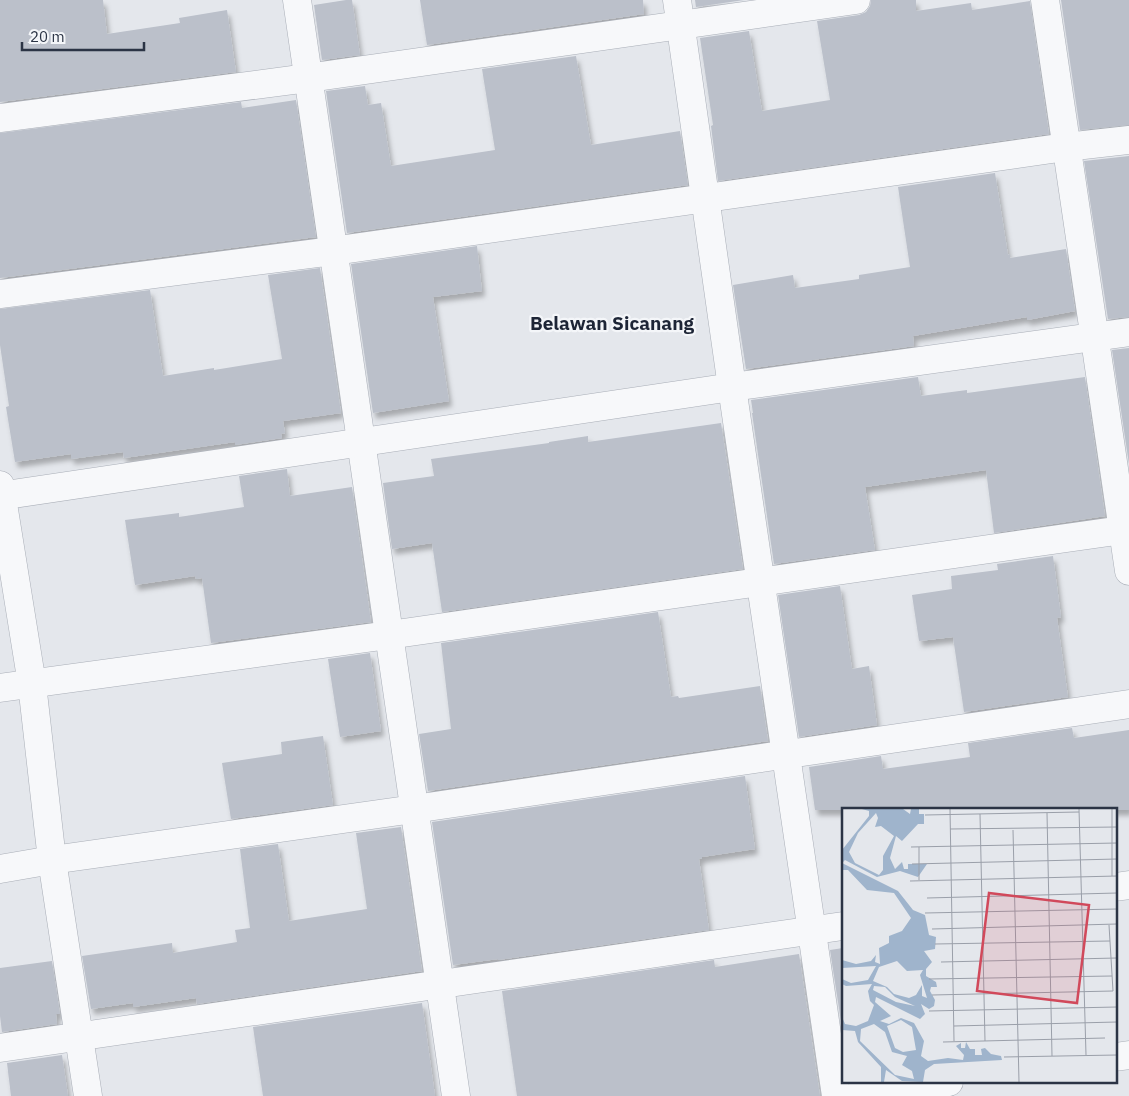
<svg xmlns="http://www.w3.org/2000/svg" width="1129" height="1096" font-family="'IBM Plex Sans',sans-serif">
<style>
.building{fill:#bbc0ca;filter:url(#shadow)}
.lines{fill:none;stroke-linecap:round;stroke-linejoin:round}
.minor-casing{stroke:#a9aeb7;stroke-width:29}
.minor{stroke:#f7f8fa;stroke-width:28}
.labels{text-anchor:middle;stroke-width:4.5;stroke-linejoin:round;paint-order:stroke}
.district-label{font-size:19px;font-weight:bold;fill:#1d2536;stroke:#f4f6f9}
.inset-road{fill:none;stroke:#9a9fa9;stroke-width:1}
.view{fill:#d1495b;fill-opacity:0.15;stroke:#d1495b;stroke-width:2.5}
.inset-edge{fill:none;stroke:#2b3445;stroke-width:2.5}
</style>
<defs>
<filter id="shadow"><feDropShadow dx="3" dy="5.5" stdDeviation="2.5" flood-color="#0004"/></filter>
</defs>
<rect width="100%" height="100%" fill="#e4e7ec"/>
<g class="building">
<path d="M 0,0 L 103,0 L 107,34 L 180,23 L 179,18 L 227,10 L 236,72 L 0,102 Z"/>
<path d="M 346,0 L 352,0 L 360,55 L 322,60 L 314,5 Z"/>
<path d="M 420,0 L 643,0 L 644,14 L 427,45 Z"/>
<path d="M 695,0 L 744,0 L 696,7 Z"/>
<path d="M 871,0 L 916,0 L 916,11 L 971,3 L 972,10 L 1030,1 L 1049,134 L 718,181 L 711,126 L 713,125 L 700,38 L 749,31 L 762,111 L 830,100 L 817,21 L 859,15 L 866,12 L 870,6 Z"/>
<path d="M 1061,0 L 1129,0 L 1129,125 L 1080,130 Z"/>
<path d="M 576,56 L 591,145 L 680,131 L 688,185 L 347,233 L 326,91 L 365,86 L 368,105 L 381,103 L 391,166 L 495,150 L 482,69 Z"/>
<path d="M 296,100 L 316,237 L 0,278 L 0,133 L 241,102 L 242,108 Z"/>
<path d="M 1129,156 L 1129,317 L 1108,319 L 1084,161 Z"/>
<path d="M 995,173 L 1008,255 L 1010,254 L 1010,258 L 1066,249 L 1075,311 L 1027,320 L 1027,317 L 913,336 L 914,346 L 746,369 L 733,285 L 793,275 L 795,288 L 859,279 L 859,275 L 910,267 L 898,187 Z"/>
<path d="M 477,246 L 482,291 L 433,297 L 449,401 L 373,413 L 351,264 Z"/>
<path d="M 320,268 L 341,413 L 283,421 L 285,433 L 281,434 L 282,438 L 235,445 L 235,442 L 124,458 L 123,452 L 71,459 L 71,454 L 15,462 L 6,407 L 9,406 L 0,345 L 0,309 L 150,290 L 163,376 L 214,368 L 214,370 L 282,359 L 268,275 Z"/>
<path d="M 1129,348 L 1129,464 L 1112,350 Z"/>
<path d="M 918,377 L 921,396 L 967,390 L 967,393 L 1085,377 L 1105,516 L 994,533 L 986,470 L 865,487 L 875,550 L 774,564 L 752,413 L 753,413 L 751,400 Z"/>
<path d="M 721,423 L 743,569 L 442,612 L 432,543 L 392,549 L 383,483 L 434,476 L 431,459 L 549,443 L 549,442 L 588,436 L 588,442 Z"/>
<path d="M 287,469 L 290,496 L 352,487 L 371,622 L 211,643 L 202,578 L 196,579 L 195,576 L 135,585 L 125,520 L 179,513 L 179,517 L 244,507 L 239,476 Z"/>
<path d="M 1053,556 L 1061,617 L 1057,618 L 1068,697 L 964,712 L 953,637 L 919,641 L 912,595 L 952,589 L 951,576 L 998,570 L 997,564 Z"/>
<path d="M 840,586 L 852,669 L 869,666 L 877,725 L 799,737 L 778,595 Z"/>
<path d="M 658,612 L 671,697 L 678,696 L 679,698 L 760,686 L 768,741 L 428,791 L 419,734 L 451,729 L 441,643 Z"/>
<path d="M 370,653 L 381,731 L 340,737 L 328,659 Z"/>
<path d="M 1072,728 L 1074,738 L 1129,730 L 1129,810 L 815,810 L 809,767 L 881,756 L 883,769 L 970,757 L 968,743 Z"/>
<path d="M 323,736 L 333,805 L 231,819 L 222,763 L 282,754 L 281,742 Z"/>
<path d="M 745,776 L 755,849 L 702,857 L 702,858 L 699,859 L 709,930 L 498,960 L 498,959 L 453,965 L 432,822 Z"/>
<path d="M 401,827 L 422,971 L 197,1004 L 196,998 L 133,1007 L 133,1003 L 91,1009 L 82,956 L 172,943 L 173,953 L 237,942 L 235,930 L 250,928 L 240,849 L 278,844 L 289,921 L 367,909 L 356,833 Z"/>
<path d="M 843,948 L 843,1034 L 830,950 Z"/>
<path d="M 799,954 L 820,1096 L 517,1096 L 502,991 L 714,960 L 715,967 Z"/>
<path d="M 52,961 L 60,1014 L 56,1014 L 57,1024 L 2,1032 L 0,1016 L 0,968 Z"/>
<path d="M 422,1003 L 435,1096 L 263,1096 L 253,1027 Z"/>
<path d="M 62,1055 L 68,1096 L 11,1096 L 7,1063 Z"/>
</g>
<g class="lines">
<defs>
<g id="minor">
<path d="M 297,0 L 456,1096"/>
<path d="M 677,0 L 732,387 L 836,1096"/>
<path d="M 1045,0 L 1129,571"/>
<path d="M 0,118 L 308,78 L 856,0"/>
<path d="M 0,294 L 333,251 L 1066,147 L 1129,140"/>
<path d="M 0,485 L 32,684 L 52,860 L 88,1096"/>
<path d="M 0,496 L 732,387 L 1129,332"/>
<path d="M 0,688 L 389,635 L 1129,529"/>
<path d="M 0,869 L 52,860 L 414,809 L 1129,704"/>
<path d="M 1115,887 L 1129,885"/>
<path d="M 0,1048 L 843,926"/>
<path d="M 1115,1057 L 1129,1055"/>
<path d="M 856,1096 L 949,1082"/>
</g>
</defs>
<use href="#minor" class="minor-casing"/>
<use href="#minor" class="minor"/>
</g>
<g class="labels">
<g class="district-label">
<text x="612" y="330">Belawan Sicanang</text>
</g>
</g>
<g transform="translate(842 808)">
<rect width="275" height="275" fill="#e4e7ec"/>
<path d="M 20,1 L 61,1 L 68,6 L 69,1 L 77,1 L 77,6 L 82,6 L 82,16 L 76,16 L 60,33 L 54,28 L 48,50 L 53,61 L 60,54 L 62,61 L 66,61 L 66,56 L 85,56 L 76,69 L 58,63 L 35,69 L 3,52 L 0,55 L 56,83 L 71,102 L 83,107 L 87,127 L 94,129 L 93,141 L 82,143 L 90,154 L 84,161 L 84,168 L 94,174 L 95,179 L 89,179 L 88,183 L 93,192 L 92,198 L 87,201 L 79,196 L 83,206 L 78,211 L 34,189 L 33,194 L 49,208 L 38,213 L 47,216 L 59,210 L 72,215 L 82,233 L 79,248 L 86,253 L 106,250 L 121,252 L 122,247 L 114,238 L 119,235 L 119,240 L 123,240 L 124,234 L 128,241 L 133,241 L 133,247 L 140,247 L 139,241 L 143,240 L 149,246 L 159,248 L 160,252 L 92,256 L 83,262 L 81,274 L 60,273 L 44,262 L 42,274 L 39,274 L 39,259 L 16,234 L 13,223 L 0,222 L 0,209 L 3,216 L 14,218 L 26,213 L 32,197 L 28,193 L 26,183 L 30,176 L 4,178 L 0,176 L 0,171 L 9,175 L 26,172 L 34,158 L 0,160 L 0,152 L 14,156 L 29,153 L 34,147 L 33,154 L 38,156 L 37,140 L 47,135 L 47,128 L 60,123 L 69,110 L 52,85 L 25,82 L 6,62 L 0,62 L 0,42 L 27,8 L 27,3 ZM 34,5 L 36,10 L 33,19 L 39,18 L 52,28 L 41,48 L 41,62 L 37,67 L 13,55 L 7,44 L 16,25 ZM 55,153 L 65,163 L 81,162 L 78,167 L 85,190 L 80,188 L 80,177 L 74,187 L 67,190 L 52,186 L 45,179 L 31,173 L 37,159 ZM 32,178 L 43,179 L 53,189 L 73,198 L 54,194 L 31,182 ZM 59,212 L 70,219 L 74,242 L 61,244 L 53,240 L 45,218 ZM 32,216 L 43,224 L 50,244 L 65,248 L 60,257 L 70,263 L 72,271 L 53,267 L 18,233 L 19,221 Z" fill="#9fb4cc" fill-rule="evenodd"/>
<path class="inset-road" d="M 108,1 L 112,233M 237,1 L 244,247M 205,5 L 210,248M 138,6 L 143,233M 83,7 L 237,4M 108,21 L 275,19M 171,22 L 177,274M 69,39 L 275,35M 77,39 L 77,72M 70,56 L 275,51M 270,68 L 270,1M 68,73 L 275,68M 85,90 L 275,85M 83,105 L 275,101M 90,121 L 275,116M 93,136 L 268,133M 99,154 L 275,150M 87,171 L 270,168M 90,187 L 271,183 L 267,117M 87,203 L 275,199M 112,218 L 275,214M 101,234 L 263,230M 162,249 L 275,247"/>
<path class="view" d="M 147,85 L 247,97 L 235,195 L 135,183 Z"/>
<rect width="275" height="275" class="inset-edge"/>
</g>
<path d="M22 42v8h122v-8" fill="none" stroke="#2b3445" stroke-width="2.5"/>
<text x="30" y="42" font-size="15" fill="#2b3445" stroke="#f4f6f9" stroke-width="4" paint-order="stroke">20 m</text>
</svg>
